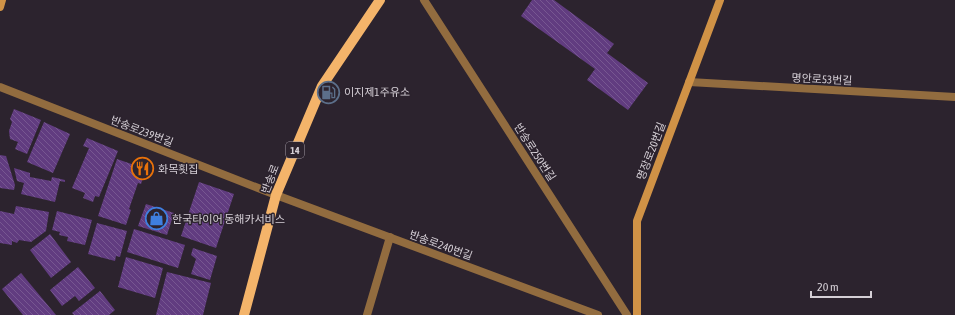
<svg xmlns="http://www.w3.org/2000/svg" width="955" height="315" font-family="'Asap Condensed','Noto Sans KR',sans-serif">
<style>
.building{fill:url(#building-back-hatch)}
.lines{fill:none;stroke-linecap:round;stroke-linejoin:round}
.street{stroke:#926c3f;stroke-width:8}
.secondary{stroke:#d09246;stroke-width:8}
.primary{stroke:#f4b46a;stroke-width:10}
.labels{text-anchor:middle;stroke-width:3;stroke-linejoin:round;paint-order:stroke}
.shield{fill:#2c232e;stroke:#a29ba4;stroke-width:1}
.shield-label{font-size:10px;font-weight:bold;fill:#d5cfd6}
.street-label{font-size:11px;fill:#d5cfd6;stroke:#2c232e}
.poi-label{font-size:11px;fill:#d5cfd6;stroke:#2c232e;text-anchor:start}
</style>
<defs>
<pattern id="building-back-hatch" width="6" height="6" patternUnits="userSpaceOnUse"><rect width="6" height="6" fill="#613c80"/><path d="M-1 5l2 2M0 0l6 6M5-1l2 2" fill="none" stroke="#775791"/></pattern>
</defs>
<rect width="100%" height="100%" fill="#2c232e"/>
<g class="building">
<path d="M 532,0 L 554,0 L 614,44 L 607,53 L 648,83 L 628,110 L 587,80 L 595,69 L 521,16 Z"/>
<path d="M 14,109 L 41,120 L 27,154 L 15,149 L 18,142 L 10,139 L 9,131 L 12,122 L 10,119 Z"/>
<path d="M 44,122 L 70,134 L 53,173 L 27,162 Z"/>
<path d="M 87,138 L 118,151 L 99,197 L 95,196 L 93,202 L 83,198 L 85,193 L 72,188 L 89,148 L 83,146 Z"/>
<path d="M 0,155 L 6,156 L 15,185 L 14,190 L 0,188 Z"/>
<path d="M 117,159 L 146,169 L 141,184 L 138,183 L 129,209 L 131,210 L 126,225 L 98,216 Z"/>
<path d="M 14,168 L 30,173 L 30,177 L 51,181 L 52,177 L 65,180 L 65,182 L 60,181 L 55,202 L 21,194 L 24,183 L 17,181 Z"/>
<path d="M 199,182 L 234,194 L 216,248 L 181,236 Z"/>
<path d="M 146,204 L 174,213 L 167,235 L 138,226 Z"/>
<path d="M 16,206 L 49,212 L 46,231 L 31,242 L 19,240 L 17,243 L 12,241 L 12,245 L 0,243 L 0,211 L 14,214 Z"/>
<path d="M 57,211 L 92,220 L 85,245 L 67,241 L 68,237 L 59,235 L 60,232 L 52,230 Z"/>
<path d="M 97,223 L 127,231 L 120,257 L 116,256 L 115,261 L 88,254 Z"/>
<path d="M 134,229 L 185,245 L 178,268 L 127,252 Z"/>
<path d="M 50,234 L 71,262 L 51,278 L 30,250 Z"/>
<path d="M 193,248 L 217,256 L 210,280 L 191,274 L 196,259 L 191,255 Z"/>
<path d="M 126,257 L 163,268 L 155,298 L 118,287 Z"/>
<path d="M 78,267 L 95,288 L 79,301 L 75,296 L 62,306 L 50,290 Z"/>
<path d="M 167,272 L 211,283 L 203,315 L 156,315 Z"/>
<path d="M 21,273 L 56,315 L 23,315 L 2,289 Z"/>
<path d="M 100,291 L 115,310 L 109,315 L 74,315 L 72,313 Z"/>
</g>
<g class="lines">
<g class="street">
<path d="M 424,0 L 627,315"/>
<path d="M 689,82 L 955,97"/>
<path d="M 0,87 L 276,195 L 598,315"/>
<path d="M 367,315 L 390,237"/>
</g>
<g class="secondary">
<path d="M 0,7 L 2,0"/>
<path d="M 637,315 L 637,221 L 720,0"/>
</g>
<path class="primary" d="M 244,315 L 276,195 L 322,86 L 380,0"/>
</g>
<defs>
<symbol id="fuel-ring" viewBox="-11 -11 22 22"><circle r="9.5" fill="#2c232e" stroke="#5c6f8a" stroke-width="1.5"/><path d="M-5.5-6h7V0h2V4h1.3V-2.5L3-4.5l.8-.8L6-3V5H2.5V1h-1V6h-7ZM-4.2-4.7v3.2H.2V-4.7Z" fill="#5c6f8a"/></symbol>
<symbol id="restaurant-ring" viewBox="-11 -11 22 22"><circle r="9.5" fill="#2c232e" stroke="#e8710a" stroke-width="1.5"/><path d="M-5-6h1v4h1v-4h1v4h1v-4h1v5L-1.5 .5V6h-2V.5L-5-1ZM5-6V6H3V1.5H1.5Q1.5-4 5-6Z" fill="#e8710a"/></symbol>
<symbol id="shop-ring" viewBox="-11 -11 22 22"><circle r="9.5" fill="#2c232e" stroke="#3f7fe0" stroke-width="1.5"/><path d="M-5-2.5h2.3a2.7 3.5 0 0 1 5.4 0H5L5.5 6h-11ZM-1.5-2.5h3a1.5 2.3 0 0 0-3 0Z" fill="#3f7fe0"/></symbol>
</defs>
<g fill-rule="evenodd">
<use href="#fuel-ring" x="316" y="80" width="25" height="25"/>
<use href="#restaurant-ring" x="130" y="156" width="25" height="25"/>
<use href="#shop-ring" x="144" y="206" width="25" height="25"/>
</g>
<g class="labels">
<rect class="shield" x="286" y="142" width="18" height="16" rx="3"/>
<g class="shield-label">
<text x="295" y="154">14</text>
</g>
<g class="street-label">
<text transform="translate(822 79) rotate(3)" y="4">명안로53번길</text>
<text transform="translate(142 131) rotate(21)" y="4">반송로239번길</text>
<text transform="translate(651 151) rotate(-69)" y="4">명장로20번길</text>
<text transform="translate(535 152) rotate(57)" y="4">반송로250번길</text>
<text transform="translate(270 179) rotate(-69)" y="4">반송로</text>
<text transform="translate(441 245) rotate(20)" y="4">반송로240번길</text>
</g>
<g class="poi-label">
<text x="344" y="96">이지제1주유소</text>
<text x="158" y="173">화목횟집</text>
<text x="172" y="223">한국타이어 동해카서비스</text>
</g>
</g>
<path d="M811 291v6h60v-6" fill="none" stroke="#d5cfd6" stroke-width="2"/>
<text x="817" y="291" font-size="12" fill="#d5cfd6" stroke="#2c232e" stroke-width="3" paint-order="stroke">20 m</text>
</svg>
